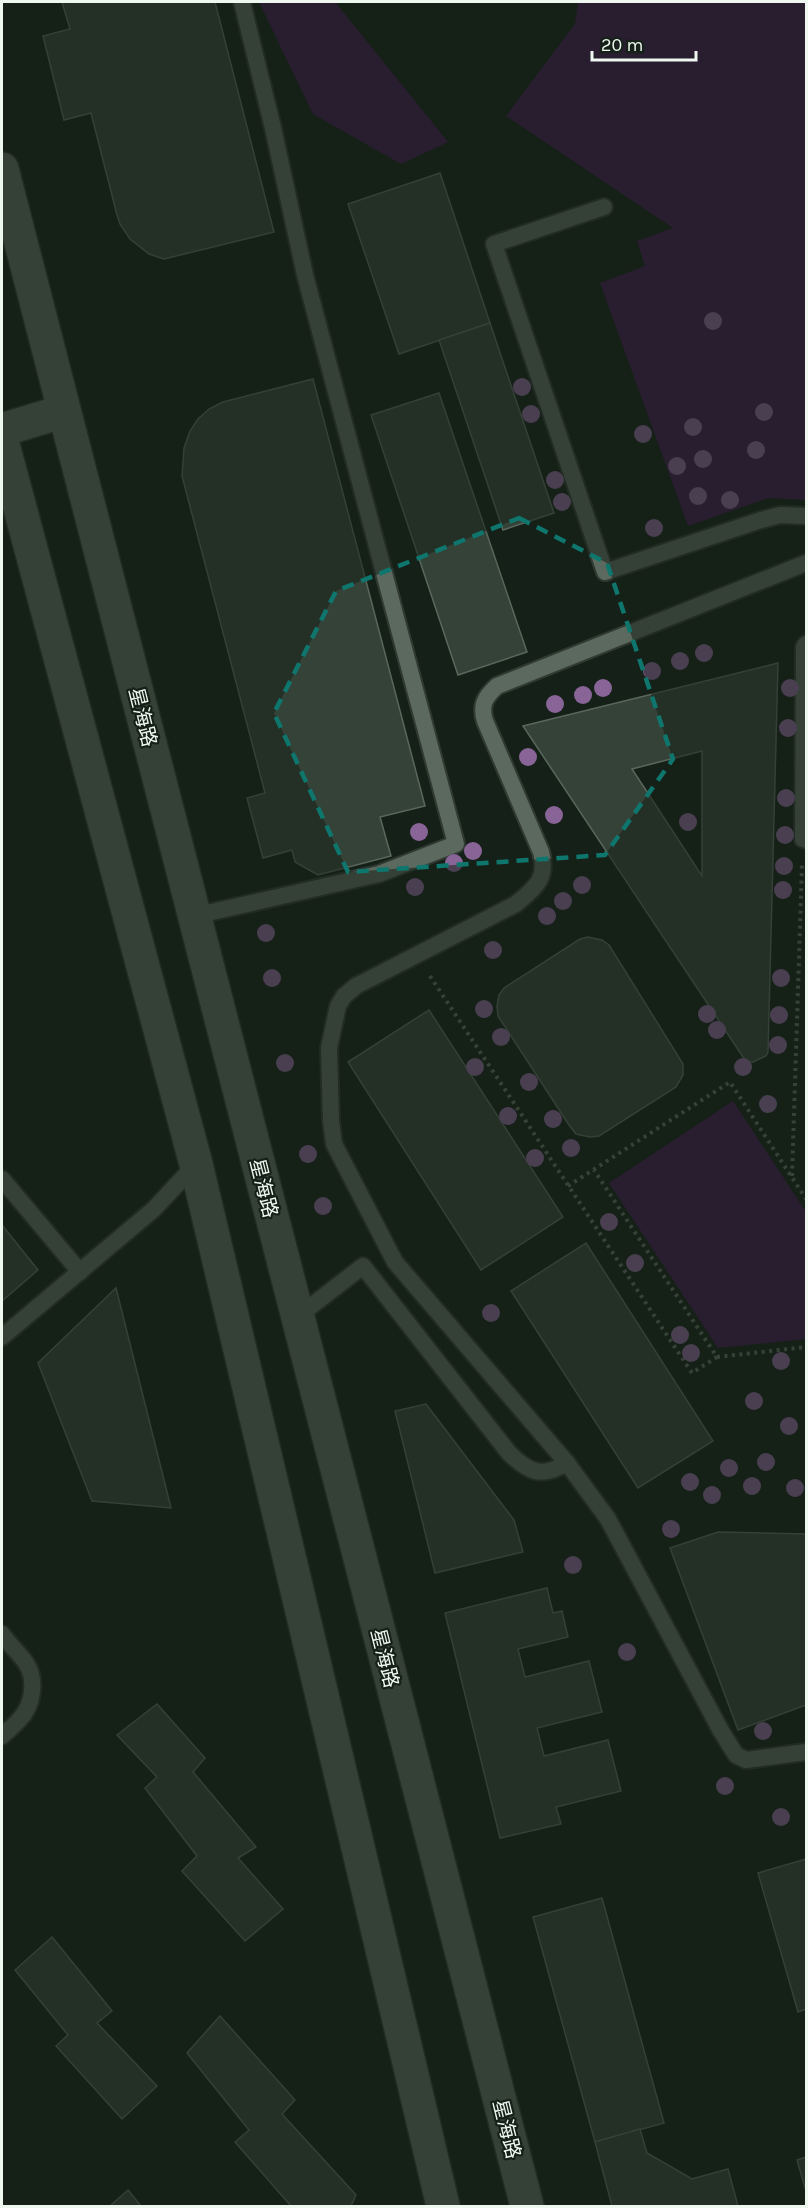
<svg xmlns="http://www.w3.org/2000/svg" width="808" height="2208" font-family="Karla,'Noto Sans SC',sans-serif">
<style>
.green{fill:#42194e}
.building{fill:#354238;stroke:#59675d;stroke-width:1.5;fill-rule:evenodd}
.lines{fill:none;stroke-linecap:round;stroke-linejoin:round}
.lane-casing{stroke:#313933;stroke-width:20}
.street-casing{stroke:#313933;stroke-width:36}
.secondary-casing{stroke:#313933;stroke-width:36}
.path{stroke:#5d6860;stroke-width:4;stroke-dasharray:3 4.5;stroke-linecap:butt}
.lane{stroke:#5b695e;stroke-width:16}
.street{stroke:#5b695e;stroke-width:33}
.secondary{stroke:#5b695e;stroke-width:33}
.tree{fill:#886596}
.marked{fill:none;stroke:#0f766e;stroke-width:4.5;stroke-dasharray:12 8;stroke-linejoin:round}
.labels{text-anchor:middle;stroke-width:4.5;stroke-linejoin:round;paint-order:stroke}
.street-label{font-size:20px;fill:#eff7f1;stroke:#152118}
</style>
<rect width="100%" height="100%" fill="#152118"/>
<g class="green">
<path d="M 259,2 L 335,2 L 448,142 L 401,164 L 313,114 Z"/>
<path d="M 578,2 L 806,2 L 806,500 L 768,498 L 688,526 L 600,283 L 645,266 L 637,241 L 673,228 L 506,116 L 575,24 Z"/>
<path d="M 733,1101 L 806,1212 L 806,1339 L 718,1348 L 609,1183 Z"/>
</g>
<g class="building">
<path d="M 62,2 L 215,2 L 274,232 L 164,259 L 149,254 L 130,239 L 120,224 L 117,215 L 91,113 L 64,120 L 43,36 L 70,29 Z"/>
<path d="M 440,173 L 490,323 L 399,354 L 348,204 Z"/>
<path d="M 490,323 L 554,513 L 503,530 L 439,340 Z"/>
<path d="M 313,379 L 425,806 L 380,817 L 391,856 L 318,875 L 295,862 L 292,850 L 263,858 L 247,798 L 265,793 L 182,476 L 184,448 L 190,431 L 198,419 L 209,409 L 223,402 Z"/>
<path d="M 439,393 L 527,652 L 458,675 L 371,415 Z"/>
<path d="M 778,663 L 768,1052 L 766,1056 L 753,1062 L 748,1062 L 743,1057 L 523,726 ZM 702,751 L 702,876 L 632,769 Z"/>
<path d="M 588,937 L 602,940 L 609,945 L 683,1064 L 683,1075 L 676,1087 L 599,1136 L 590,1137 L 576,1134 L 569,1125 L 498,1016 L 497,1006 L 499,995 L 504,988 L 580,939 Z"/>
<path d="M 429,1010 L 563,1217 L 481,1270 L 348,1062 Z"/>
<path d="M 2,1225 L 38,1270 L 2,1301 Z"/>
<path d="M 586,1243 L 713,1441 L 638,1488 L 511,1291 Z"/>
<path d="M 116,1288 L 171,1508 L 92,1501 L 38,1363 Z"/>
<path d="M 426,1404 L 514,1520 L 523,1552 L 435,1573 L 395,1411 Z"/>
<path d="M 718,1532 L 806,1534 L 806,1705 L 738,1730 L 670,1548 Z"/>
<path d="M 547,1588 L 553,1613 L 562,1611 L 568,1637 L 518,1649 L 525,1677 L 589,1661 L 602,1712 L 537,1728 L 544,1756 L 608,1740 L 621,1791 L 556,1807 L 561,1824 L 500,1838 L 445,1613 Z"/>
<path d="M 157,1704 L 205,1758 L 193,1772 L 256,1847 L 238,1858 L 283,1909 L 245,1941 L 182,1871 L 197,1856 L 145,1788 L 157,1777 L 117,1735 Z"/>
<path d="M 806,1859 L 806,2009 L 798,2012 L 758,1873 Z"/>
<path d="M 602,1898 L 664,2123 L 595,2142 L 533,1917 Z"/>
<path d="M 52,1937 L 112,2011 L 97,2023 L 157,2086 L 122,2119 L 56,2046 L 68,2035 L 15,1970 Z"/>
<path d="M 220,2016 L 295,2100 L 282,2114 L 356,2195 L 351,2206 L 291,2206 L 235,2142 L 249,2130 L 187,2053 Z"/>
<path d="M 640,2129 L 647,2153 L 692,2179 L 728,2169 L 738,2206 L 612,2206 L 595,2142 Z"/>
<path d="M 806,2157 L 806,2191 L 797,2160 Z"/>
<path d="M 128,2190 L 141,2206 L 110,2206 Z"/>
</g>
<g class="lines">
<defs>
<g id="lane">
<path d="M 604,207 L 494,244 L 605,572 L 761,520 L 780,515 L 806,516"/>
<path d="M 806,563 L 497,686 C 485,697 480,705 485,721 L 541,852 C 548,879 535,888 516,904 L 356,986 L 344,996 L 338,1006 L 329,1048 L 331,1121 L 334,1144 L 395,1262 L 567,1463 L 608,1519 L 721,1731 L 736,1755 L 746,1760 L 806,1752"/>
<path d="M 806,644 L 804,647 L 803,839 L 806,840"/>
<path d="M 194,916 L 379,874 L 456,844 L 305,275 L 273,128 L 242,2"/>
<path d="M 2,1179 L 80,1272"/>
<path d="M 297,1317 L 363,1266 L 509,1453 C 529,1473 542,1478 567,1463"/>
<path d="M 2,1337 L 154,1209 L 196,1164"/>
<path d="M 2,1634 C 9,1644 19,1653 26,1663 C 37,1680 33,1706 19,1720 C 14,1726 7,1731 2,1736"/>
</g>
<path id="street" d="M 2,430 L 64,411"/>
<g id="secondary">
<path d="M 2,169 L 527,2206"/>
<path d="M 2,441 L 196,1164 L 443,2206"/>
</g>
</defs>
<use href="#lane" class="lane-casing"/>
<use href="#street" class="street-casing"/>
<use href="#secondary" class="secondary-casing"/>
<g class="path">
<path d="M 430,976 L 692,1373 L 717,1357 L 594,1170"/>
<path d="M 792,1176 L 802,865"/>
<path d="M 568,1186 L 730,1082 L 806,1199"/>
<path d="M 717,1357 L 806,1347"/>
</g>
<use href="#lane" class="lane"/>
<use href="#street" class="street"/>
<use href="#secondary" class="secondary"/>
</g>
<g class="tree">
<circle cx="713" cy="321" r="9"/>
<circle cx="522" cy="387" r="9"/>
<circle cx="764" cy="412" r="9"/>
<circle cx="531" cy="414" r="9"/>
<circle cx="693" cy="427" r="9"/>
<circle cx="643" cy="434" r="9"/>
<circle cx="756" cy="450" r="9"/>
<circle cx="703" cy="459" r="9"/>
<circle cx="677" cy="466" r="9"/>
<circle cx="555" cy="480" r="9"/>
<circle cx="698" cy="496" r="9"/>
<circle cx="730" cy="500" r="9"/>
<circle cx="562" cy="502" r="9"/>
<circle cx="654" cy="528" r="9"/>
<circle cx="704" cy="653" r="9"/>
<circle cx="680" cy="661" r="9"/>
<circle cx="652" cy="671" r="9"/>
<circle cx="603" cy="688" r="9"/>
<circle cx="790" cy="688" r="9"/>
<circle cx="583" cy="695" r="9"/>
<circle cx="555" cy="704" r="9"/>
<circle cx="788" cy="728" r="9"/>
<circle cx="528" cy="757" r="9"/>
<circle cx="786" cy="798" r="9"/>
<circle cx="554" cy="815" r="9"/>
<circle cx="688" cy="822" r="9"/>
<circle cx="419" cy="832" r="9"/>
<circle cx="785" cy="835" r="9"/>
<circle cx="473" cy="851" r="9"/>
<circle cx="454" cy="863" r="9"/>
<circle cx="784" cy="866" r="9"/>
<circle cx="582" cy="885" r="9"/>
<circle cx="415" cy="887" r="9"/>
<circle cx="783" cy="890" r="9"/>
<circle cx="563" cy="901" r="9"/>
<circle cx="547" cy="916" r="9"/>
<circle cx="266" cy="933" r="9"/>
<circle cx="493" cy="950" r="9"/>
<circle cx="272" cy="978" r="9"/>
<circle cx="781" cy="978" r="9"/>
<circle cx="484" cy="1009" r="9"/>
<circle cx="707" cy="1014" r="9"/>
<circle cx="779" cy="1015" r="9"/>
<circle cx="717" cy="1030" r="9"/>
<circle cx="501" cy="1037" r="9"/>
<circle cx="778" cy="1045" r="9"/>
<circle cx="285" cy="1063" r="9"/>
<circle cx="475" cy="1067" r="9"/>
<circle cx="743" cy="1067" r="9"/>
<circle cx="529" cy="1082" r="9"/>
<circle cx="768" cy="1104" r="9"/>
<circle cx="508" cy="1116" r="9"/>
<circle cx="553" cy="1119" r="9"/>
<circle cx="571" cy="1148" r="9"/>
<circle cx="308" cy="1154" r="9"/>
<circle cx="535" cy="1158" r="9"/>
<circle cx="323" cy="1206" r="9"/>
<circle cx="609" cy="1222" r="9"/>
<circle cx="635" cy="1263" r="9"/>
<circle cx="491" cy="1313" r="9"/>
<circle cx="680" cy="1335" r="9"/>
<circle cx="691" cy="1353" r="9"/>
<circle cx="781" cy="1361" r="9"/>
<circle cx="754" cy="1401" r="9"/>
<circle cx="789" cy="1426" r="9"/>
<circle cx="766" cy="1462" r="9"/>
<circle cx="729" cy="1468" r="9"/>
<circle cx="690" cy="1482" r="9"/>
<circle cx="752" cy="1486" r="9"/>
<circle cx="795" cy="1488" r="9"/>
<circle cx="712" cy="1495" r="9"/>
<circle cx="671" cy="1529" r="9"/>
<circle cx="573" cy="1565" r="9"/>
<circle cx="627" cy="1652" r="9"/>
<circle cx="763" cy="1731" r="9"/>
<circle cx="725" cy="1786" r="9"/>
<circle cx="781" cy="1817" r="9"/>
</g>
<path d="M0 0H808V2208H0ZM 519,518 L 607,563 L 673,759 L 605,855 L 348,872 L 274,713 L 336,591 Z" fill="#152118" fill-opacity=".55" fill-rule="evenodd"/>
<path class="marked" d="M 519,518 L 607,563 L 673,759 L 605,855 L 348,872 L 274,713 L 336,591 Z"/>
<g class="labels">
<g class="street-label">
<text transform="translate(143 717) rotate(76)" y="7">星海路</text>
<text transform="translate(264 1188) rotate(76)" y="7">星海路</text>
<text transform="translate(385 1658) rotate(76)" y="7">星海路</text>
<text transform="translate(507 2129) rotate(76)" y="7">星海路</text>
</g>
</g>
<rect width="808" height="2208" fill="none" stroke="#eff7f1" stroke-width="6"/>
<path d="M592 51v9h104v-9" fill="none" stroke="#eff7f1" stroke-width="3"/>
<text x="601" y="51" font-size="18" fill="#eff7f1" stroke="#152118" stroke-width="4.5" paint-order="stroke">20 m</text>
</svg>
